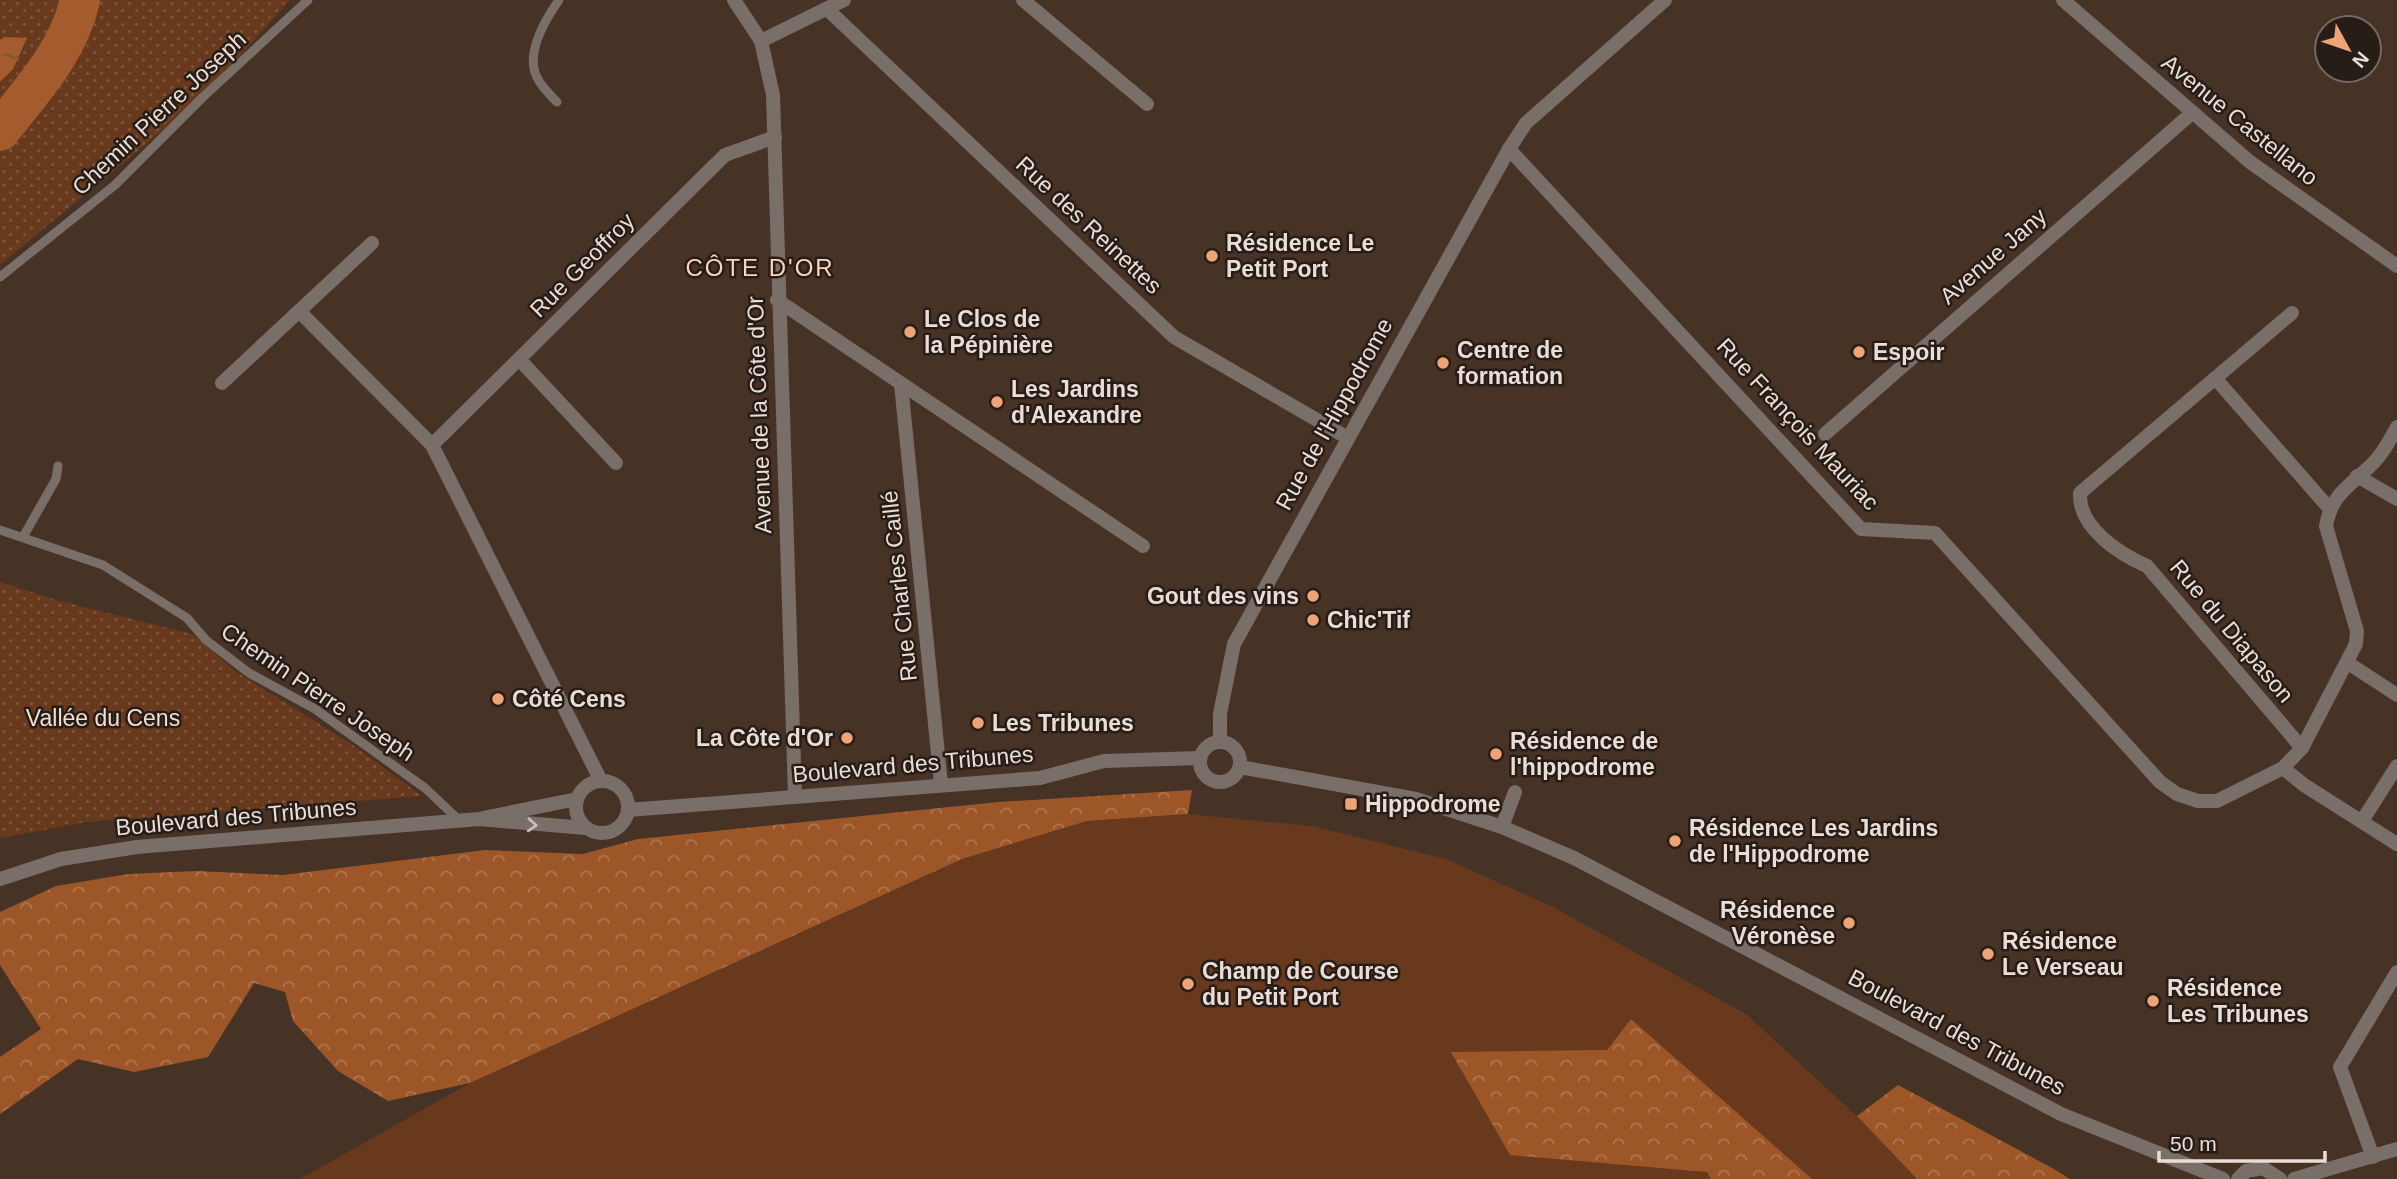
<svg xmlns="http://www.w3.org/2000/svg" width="2397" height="1179" font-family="Helvetica,sans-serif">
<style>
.grass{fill:#68391c}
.forest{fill:url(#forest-crowns)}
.park{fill:url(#park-dots)}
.water{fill:url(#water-ripples)}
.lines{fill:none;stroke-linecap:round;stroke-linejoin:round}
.river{stroke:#a45c2f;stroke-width:40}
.service{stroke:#796e68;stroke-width:9}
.minor{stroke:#796e68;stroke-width:14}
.tertiary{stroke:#796e68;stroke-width:14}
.oneway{stroke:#c9bcb5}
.poi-dot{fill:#efa377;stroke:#261d17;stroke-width:2.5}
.labels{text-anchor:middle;stroke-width:5;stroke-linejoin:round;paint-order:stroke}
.street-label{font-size:23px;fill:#ebddd6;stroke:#261d17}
.poi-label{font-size:23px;font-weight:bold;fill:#ebddd6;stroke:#261d17;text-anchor:start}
.park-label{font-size:23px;fill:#f2ddd1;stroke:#261d17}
.neighbourhood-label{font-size:24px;letter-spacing:2px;fill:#ffd3ba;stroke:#261d17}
</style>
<defs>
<pattern id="forest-crowns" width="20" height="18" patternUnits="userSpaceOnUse" patternTransform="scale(1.75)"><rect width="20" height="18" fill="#9d5628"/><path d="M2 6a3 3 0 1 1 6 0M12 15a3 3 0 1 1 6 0" fill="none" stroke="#af7651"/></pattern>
<pattern id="park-dots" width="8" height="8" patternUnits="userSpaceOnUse" patternTransform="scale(1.75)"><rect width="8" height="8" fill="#68391c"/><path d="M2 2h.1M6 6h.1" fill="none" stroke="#7e553c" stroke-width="1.8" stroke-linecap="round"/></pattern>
<pattern id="water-ripples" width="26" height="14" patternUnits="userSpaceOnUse" patternTransform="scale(1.75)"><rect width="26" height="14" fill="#a45c2f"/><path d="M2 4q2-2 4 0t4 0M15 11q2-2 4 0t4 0" fill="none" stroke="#7a5037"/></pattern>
</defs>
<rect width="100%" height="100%" fill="#473226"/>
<path class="grass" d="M 1188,814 L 1312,826 L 1446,859 L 1555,908 L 1746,1014 L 1857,1116 L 1917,1179 L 300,1179 L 470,1083 L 962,859 L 1087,821 Z"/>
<g class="forest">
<path d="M 1192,790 L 1188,814 L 1087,821 L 962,859 L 470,1083 L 388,1101 L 338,1071 L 293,1021 L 285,992 L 254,983 L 208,1057 L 134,1072 L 78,1059 L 0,1114 L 0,1057 L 41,1029 L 0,965 L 0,912 L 56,886 L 128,874 L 196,871 L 283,875 L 485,850 L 583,854 L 638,839 L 998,802 Z"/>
<path d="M 1631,1019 L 1812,1179 L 1711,1179 L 1707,1172 L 1510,1155 L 1451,1052 L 1607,1050 Z"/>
<path d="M 1898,1085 L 2054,1169 L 2070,1179 L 1917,1179 L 1857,1116 Z"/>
</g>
<g class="park">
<path d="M 0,0 L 290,0 L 236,60 L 165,128 L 0,265 Z"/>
<path d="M 0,582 L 56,600 L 192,634 L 235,671 L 353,745 L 422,796 L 87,822 L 0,838 Z"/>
</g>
<path class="water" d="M 4,37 L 27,38 L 13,69 L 0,82 L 0,40 Z"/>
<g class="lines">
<path class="river" d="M 0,131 C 31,91 69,51 80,0"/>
<g class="service">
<path d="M 557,102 C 551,96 544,89 539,81 C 523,57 545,20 559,0"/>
<path d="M 0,277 L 115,185 L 203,97 L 308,0"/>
<path d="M 0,530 L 103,565 L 187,618 L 206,640 L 249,673 L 315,709 L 425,788 L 460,821"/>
<path d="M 23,537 L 56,479 L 58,466"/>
</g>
<g class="minor">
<path d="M 734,0 L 761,41 L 773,95 L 795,796"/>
<path d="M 1023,0 L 1147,104"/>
<path d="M 2063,0 L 2250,162 L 2397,266"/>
<path d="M 827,9 L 1174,337 L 1348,438"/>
<path d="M 761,41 L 844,0"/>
<path d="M 1509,149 L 1861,529 L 1935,533 L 2160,782 L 2177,794 L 2198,801 L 2217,801 L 2283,768 L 2302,748 L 2356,644 L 2357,631 L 2326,526 C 2332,491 2354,484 2376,460 C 2385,450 2391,438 2397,427"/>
<path d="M 777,300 L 1143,546"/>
<path d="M 299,311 L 432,445 L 601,781"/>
<path d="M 2292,313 L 2080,493 C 2078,527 2119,554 2147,566 L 2302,748"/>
<path d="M 519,359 L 616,463"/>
<path d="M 2215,378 L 2329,508"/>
<path d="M 222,383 L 372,243"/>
<path d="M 901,384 L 941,784"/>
<path d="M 1825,434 L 2192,113"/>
<path d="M 432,445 L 725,155 L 775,137"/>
<path d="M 2357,476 L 2397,499"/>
<path d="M 2348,663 L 2397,695"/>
<path d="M 1220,741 L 1220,714 L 1234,644 L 1509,149 L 1526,123 L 1665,0"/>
<path d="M 2283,768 L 2304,785 L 2397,844"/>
<path d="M 2362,821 L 2397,766"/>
<path d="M 1502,827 L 1515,792"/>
<path d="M 2373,1157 L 2340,1067 L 2397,972"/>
</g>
<g class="tertiary">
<circle cx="1220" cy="762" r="20"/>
<path d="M 1240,767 L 1416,799 L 1502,827 L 1574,858 L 2061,1114 L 2223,1179"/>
<circle cx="602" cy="807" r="26"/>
<path d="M 628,810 L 1040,778 L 1104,761 L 1200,758"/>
<path d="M 483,818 L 577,799"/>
<path d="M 0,879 L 61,859 L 137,847 L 479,819 L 586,828"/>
<path d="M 2238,1179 L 2246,1171 L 2263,1168 L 2280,1179"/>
<path d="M 2294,1179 L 2397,1149"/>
</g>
</g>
<defs><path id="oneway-chevron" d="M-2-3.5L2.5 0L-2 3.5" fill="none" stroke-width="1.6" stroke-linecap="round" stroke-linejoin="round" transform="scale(1.75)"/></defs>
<use class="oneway" href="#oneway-chevron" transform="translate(532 825) rotate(3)"/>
<g class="poi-dot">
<circle cx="1212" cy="256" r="7"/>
<circle cx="910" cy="332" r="7"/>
<circle cx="1859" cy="352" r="7"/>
<circle cx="1443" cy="363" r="7"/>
<circle cx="997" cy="402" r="7"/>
<circle cx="1313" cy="596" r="7"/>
<circle cx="1313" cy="620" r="7"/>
<circle cx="498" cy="699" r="7"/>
<circle cx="978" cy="723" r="7"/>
<circle cx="847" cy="738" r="7"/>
<circle cx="1496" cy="754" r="7"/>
<rect x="1344" y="797" width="14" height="14" rx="3.5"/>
<circle cx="1675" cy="841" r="7"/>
<circle cx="1849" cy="923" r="7"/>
<circle cx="1988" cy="954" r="7"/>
<circle cx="1188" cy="984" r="7"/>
<circle cx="2153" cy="1001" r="7"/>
</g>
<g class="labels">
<g class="street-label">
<text transform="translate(159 113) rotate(-43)" y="8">Chemin Pierre Joseph</text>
<text transform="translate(2240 120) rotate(39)" y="8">Avenue Castellano</text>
<text transform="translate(1089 225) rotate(43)" y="8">Rue des Reinettes</text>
<text transform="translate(1993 256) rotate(-41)" y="8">Avenue Jany</text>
<text transform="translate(582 265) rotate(-45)" y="8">Rue Geoffroy</text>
<text transform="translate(1334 414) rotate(-61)" y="8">Rue de l'Hippodrome</text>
<text transform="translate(759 415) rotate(-92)" y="8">Avenue de la Côte d'Or</text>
<text transform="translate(1798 424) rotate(47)" y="8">Rue François Mauriac</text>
<text transform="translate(899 586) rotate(-96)" y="8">Rue Charles Caillé</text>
<text transform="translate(2232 631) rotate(50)" y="8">Rue du Diapason</text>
<text transform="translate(318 692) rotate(34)" y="8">Chemin Pierre Joseph</text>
<text transform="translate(913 764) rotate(-5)" y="8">Boulevard des Tribunes</text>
<text transform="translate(236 817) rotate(-5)" y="8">Boulevard des Tribunes</text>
<text transform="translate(1957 1032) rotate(28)" y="8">Boulevard des Tribunes</text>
</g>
<g class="poi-label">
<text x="1226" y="251">Résidence Le<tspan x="1226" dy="26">Petit Port</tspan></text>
<text x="924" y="327">Le Clos de<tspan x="924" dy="26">la Pépinière</tspan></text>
<text x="1457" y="358">Centre de<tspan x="1457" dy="26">formation</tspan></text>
<text x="1873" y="360">Espoir</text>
<text x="1011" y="397">Les Jardins<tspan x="1011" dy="26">d'Alexandre</tspan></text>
<text x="1299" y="604" text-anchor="end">Gout des vins</text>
<text x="1327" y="628">Chic'Tif</text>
<text x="512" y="707">Côté Cens</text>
<text x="992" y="731">Les Tribunes</text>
<text x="833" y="746" text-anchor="end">La Côte d'Or</text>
<text x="1510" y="749">Résidence de<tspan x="1510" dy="26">l'hippodrome</tspan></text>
<text x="1365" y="812">Hippodrome</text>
<text x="1689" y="836">Résidence Les Jardins<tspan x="1689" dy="26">de l'Hippodrome</tspan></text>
<text x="1835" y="918" text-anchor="end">Résidence<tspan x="1835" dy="26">Véronèse</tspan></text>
<text x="2002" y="949">Résidence<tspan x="2002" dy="26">Le Verseau</tspan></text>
<text x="1202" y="979">Champ de Course<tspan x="1202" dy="26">du Petit Port</tspan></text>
<text x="2167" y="996">Résidence<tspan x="2167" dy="26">Les Tribunes</tspan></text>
</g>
<g class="park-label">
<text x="103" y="726">Vallée du Cens</text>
</g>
<g class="neighbourhood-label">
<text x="760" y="276">CÔTE D'OR</text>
</g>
</g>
<g transform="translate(2348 49) rotate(130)"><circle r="33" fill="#261d17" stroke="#756a63" stroke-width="2"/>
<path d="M0-5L12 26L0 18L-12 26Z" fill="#efa377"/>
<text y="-10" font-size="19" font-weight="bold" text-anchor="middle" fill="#ebddd6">N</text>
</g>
<path d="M2159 1151v10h166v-10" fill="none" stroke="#ebddd6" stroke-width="3.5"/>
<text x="2170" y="1151" font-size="21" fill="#ebddd6" stroke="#261d17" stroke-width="5" paint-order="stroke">50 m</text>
</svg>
